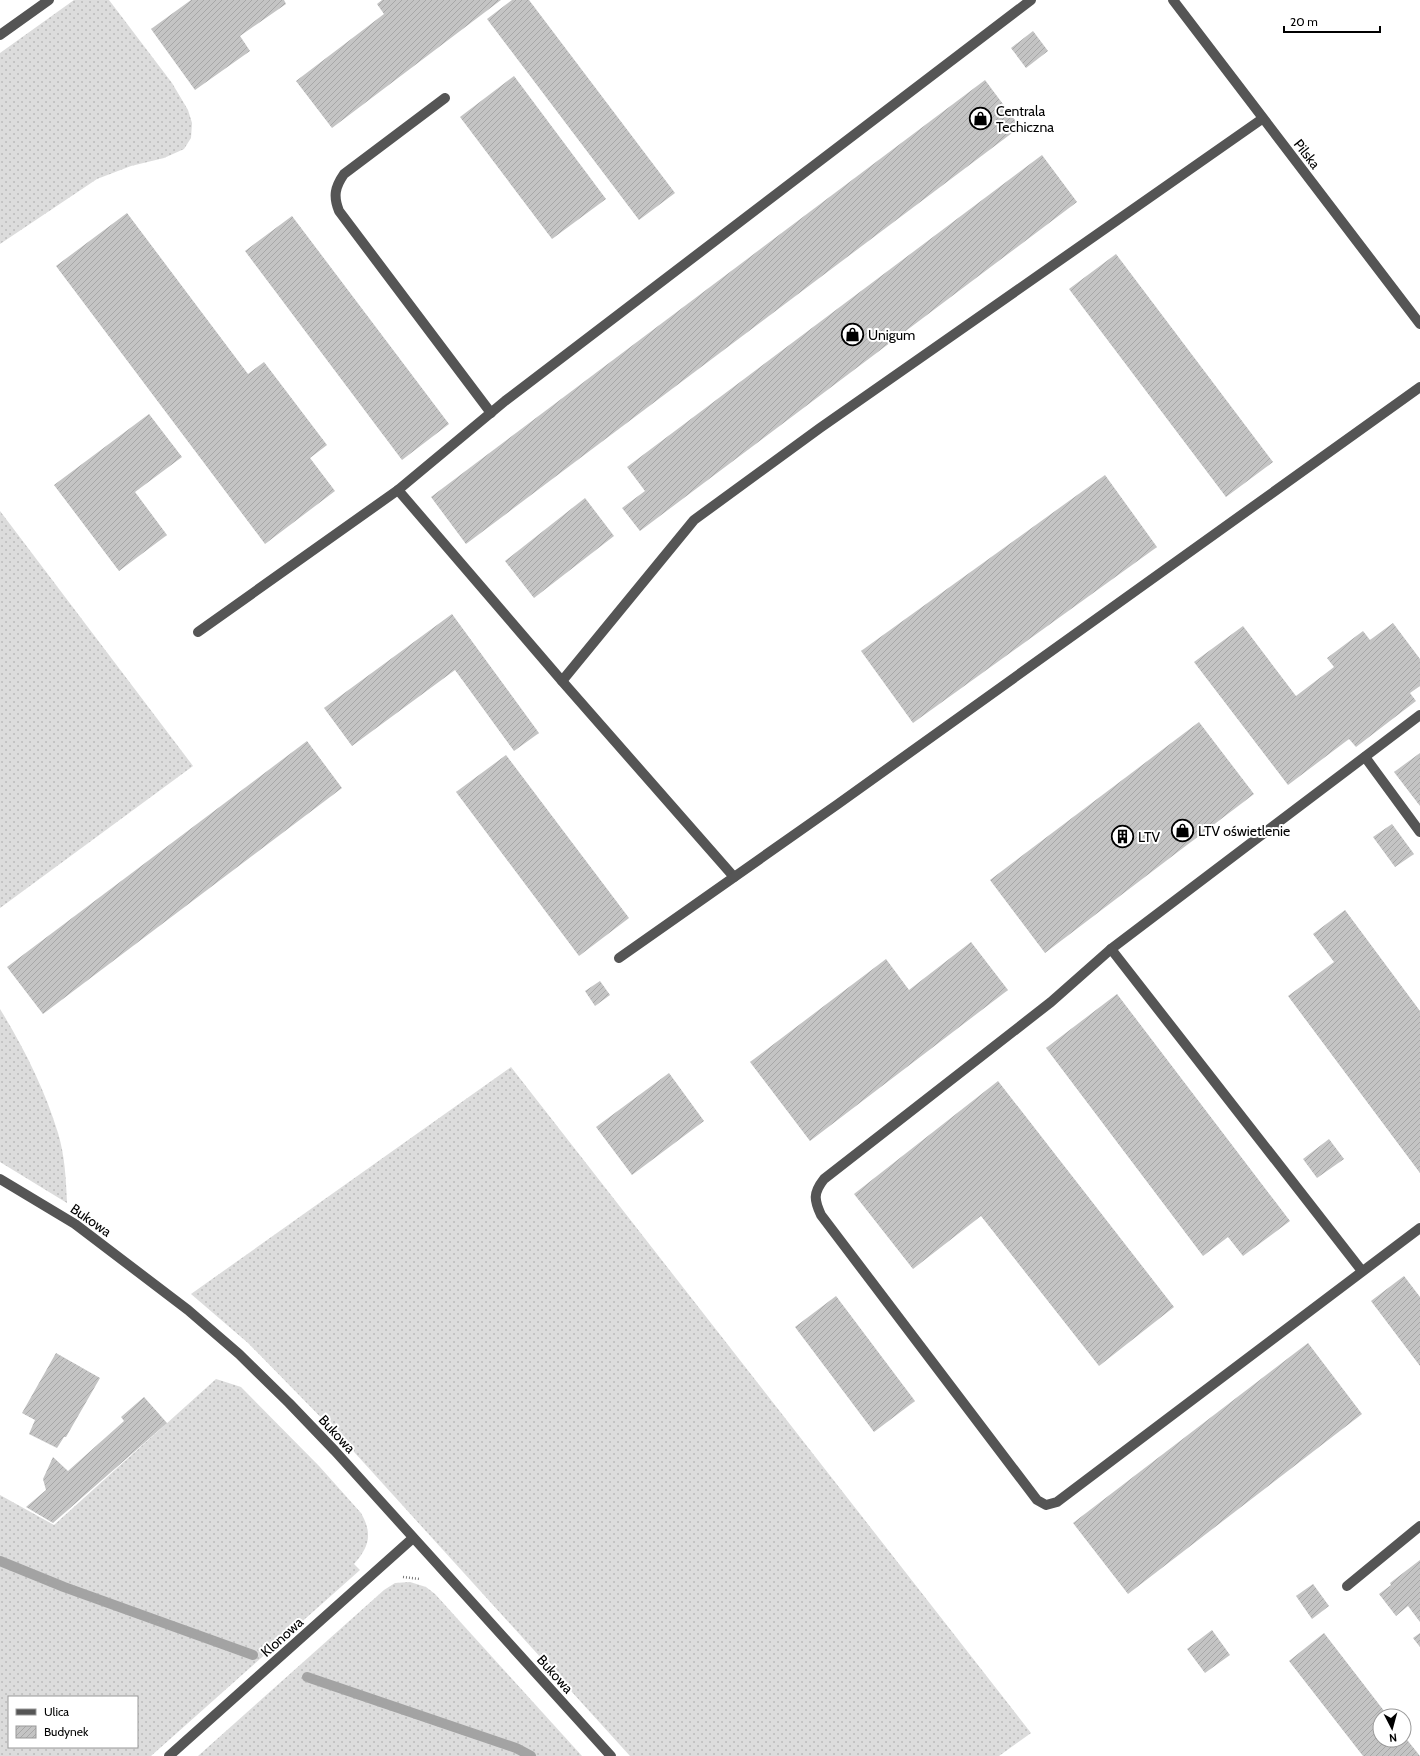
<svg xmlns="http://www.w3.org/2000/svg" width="1420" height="1756" font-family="Cabin,sans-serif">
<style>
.grass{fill:url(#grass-dots);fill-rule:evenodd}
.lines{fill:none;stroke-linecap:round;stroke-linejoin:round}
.stream{stroke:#a3a3a3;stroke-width:10}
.building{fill:url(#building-hatch)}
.path{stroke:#777;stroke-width:2.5;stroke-dasharray:1 2;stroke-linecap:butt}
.minor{stroke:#555;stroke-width:10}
.labels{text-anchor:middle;stroke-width:4;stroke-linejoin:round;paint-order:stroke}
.poi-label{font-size:14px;fill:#000;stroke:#fff;text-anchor:start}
.street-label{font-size:14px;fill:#000;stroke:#fff}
</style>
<defs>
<pattern id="grass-dots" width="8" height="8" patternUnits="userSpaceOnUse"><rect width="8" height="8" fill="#dcdcdc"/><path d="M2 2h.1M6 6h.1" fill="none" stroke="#bbb" stroke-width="1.8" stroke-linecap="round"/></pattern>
<pattern id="building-hatch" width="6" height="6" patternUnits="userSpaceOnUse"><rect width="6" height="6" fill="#c4c4c4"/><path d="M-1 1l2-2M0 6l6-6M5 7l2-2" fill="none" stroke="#a7a7a7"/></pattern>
</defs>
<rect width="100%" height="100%" fill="#fff"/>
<g class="grass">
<path d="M 74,0 L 109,0 L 172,83 L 188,110 L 192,123 L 191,138 L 184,149 L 164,158 L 131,166 L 97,179 L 0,244 L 0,53 Z"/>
<path d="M 0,511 L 193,766 L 0,908 Z"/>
<path d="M 0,1009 C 24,1048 45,1090 58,1133 C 65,1156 66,1180 67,1203 L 0,1162 Z"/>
<path d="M 511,1067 L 1031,1733 L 999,1756 L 630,1756 L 345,1442 L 248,1343 L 191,1294 Z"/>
<path d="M 216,1379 L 241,1387 L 319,1466 L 361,1513 C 373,1534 369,1547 354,1564 L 360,1570 L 151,1756 L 0,1756 L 0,1495 L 54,1525 ZM 9,1697 L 137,1697 L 137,1747 L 9,1747 Z"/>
<path d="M 410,1582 L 426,1587 L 435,1594 L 582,1756 L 198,1756 L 384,1590 L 395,1583 Z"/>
</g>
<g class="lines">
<g class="stream">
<path d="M 0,1561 L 64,1587 L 253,1655"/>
<path d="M 307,1677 L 516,1748 L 531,1756"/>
</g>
</g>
<g class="building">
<path d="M 191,0 L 284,0 L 286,4 L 240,36 L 250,51 L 195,90 L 151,29 Z"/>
<path d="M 382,0 L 501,0 L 332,128 L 296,81 L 384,14 L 377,4 Z"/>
<path d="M 512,0 L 529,0 L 675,193 L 639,220 L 487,19 Z"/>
<path d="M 1033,31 L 1048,51 L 1026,68 L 1011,48 Z"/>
<path d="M 514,76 L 606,199 L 552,239 L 460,117 Z"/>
<path d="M 985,80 L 1020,127 L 466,544 L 431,497 Z"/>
<path d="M 1042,155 L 1077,202 L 640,531 L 622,508 L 645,491 L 627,467 Z"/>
<path d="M 127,213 L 248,374 L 264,362 L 327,445 L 310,458 L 335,491 L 265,544 L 56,266 Z"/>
<path d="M 292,216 L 449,424 L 402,460 L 245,251 Z"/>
<path d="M 1116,254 L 1273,462 L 1226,497 L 1069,289 Z"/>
<path d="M 149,414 L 182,457 L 135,492 L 167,535 L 119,571 L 54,485 Z"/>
<path d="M 1105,475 L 1157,547 L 913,723 L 861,651 Z"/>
<path d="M 585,498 L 614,536 L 534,598 L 505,561 Z"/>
<path d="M 452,614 L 539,733 L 514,751 L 455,670 L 352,746 L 324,708 Z"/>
<path d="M 1393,623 L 1420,659 L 1420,686 L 1410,693 L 1416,701 L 1356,747 L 1349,739 L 1288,785 L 1194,662 L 1243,626 L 1296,696 L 1334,667 L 1327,658 L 1363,631 L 1370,640 Z"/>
<path d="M 1199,722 L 1254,794 L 1045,953 L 990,880 Z"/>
<path d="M 307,741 L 342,788 L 43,1014 L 7,967 Z"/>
<path d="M 1420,753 L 1420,806 L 1394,772 Z"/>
<path d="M 506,755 L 629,918 L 579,956 L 456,792 Z"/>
<path d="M 1392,824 L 1414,854 L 1395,867 L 1373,837 Z"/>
<path d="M 1345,910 L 1420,1011 L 1420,1173 L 1288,996 L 1334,962 L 1313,934 Z"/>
<path d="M 971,942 L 1008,990 L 810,1141 L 750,1062 L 886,959 L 909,990 Z"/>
<path d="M 600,981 L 610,995 L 595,1006 L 585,991 Z"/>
<path d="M 1117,994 L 1290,1221 L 1243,1256 L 1228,1237 L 1203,1256 L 1046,1048 Z"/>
<path d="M 669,1073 L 704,1121 L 632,1175 L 596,1127 Z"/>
<path d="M 998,1081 L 1174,1307 L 1099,1366 L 981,1216 L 913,1269 L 854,1194 Z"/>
<path d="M 1329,1139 L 1344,1159 L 1317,1178 L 1303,1159 Z"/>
<path d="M 1404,1276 L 1420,1297 L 1420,1366 L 1371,1301 Z"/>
<path d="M 836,1296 L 915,1401 L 874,1432 L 795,1327 Z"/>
<path d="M 1308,1343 L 1362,1414 L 1128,1594 L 1073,1523 Z"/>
<path d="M 56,1353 L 100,1378 L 66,1437 L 64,1437 L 57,1448 L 29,1434 L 35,1420 L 22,1413 Z"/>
<path d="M 144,1397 L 167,1423 L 53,1523 L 26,1507 L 46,1490 L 43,1479 L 53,1457 L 68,1471 L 124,1421 L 121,1417 Z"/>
<path d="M 1420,1560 L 1420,1622 L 1408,1606 L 1396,1616 L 1379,1594 L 1391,1585 L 1390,1583 Z"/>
<path d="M 1313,1584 L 1329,1606 L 1312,1619 L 1296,1596 Z"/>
<path d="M 1212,1630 L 1230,1655 L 1205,1673 L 1187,1649 Z"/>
<path d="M 1324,1633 L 1388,1716 L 1380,1716 L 1380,1740 L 1404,1740 L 1404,1736 L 1420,1756 L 1363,1756 L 1289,1661 Z"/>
<path d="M 1420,1633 L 1420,1647 L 1413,1638 Z"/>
</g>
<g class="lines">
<path class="path" d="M 403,1577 L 420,1579"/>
<g class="minor">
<path d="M 1173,0 L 1420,324"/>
<path d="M 0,35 L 49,0"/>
<path d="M 445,98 L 344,174 C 335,187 333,196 339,211 L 491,413"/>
<path d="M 398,490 L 562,681 L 734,877"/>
<path d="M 198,632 L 398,490 L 505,401 L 1031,0"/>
<path d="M 562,681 L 694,520 L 820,428 L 1262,119"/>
<path d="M 1420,715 L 1111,949 L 1051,1002 L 824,1179 C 813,1193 814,1200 821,1215 L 1037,1500 L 1046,1505 L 1057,1502 L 1420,1228"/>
<path d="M 1365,757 L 1420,832"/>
<path d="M 1111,949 L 1362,1271"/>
<path d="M 619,958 L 838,804 L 1420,387"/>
<path d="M 0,1179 L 75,1224 L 188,1310 L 239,1354 L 289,1403 L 335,1451 L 611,1756"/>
<path d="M 1347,1586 L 1420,1526"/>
<path d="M 169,1756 L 413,1538"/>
</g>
</g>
<defs>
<symbol id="shop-ring" viewBox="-11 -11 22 22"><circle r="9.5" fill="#fff" stroke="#000" stroke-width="1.5"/><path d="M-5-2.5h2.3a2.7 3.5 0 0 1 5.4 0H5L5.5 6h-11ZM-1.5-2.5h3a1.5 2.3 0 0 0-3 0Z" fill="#000"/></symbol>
<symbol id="building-ring" viewBox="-11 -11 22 22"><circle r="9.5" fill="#fff" stroke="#000" stroke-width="1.5"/><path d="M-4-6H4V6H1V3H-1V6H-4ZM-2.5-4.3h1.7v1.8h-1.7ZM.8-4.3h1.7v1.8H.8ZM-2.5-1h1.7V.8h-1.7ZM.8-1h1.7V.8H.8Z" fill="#000"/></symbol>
</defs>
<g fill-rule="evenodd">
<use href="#shop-ring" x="968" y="106" width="25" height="25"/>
<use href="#shop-ring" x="840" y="322" width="25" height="25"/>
<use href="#shop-ring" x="1170" y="818" width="25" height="25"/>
<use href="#building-ring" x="1110" y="824" width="25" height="25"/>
</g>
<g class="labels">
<g class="poi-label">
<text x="996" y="116">Centrala<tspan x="996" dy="16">Techiczna</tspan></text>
<text x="868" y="340">Unigum</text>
<text x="1198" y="836">LTV oświetlenie</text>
<text x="1138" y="842">LTV</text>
</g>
<g class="street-label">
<text transform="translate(1307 154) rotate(52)" y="5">Pilska</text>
<text transform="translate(91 1220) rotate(35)" y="5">Bukowa</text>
<text transform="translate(337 1434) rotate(47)" y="5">Bukowa</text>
<text transform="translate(282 1637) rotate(-42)" y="5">Klonowa</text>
<text transform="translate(555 1674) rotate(48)" y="5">Bukowa</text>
</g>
</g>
<rect x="8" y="1696" width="130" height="52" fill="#ffffff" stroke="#999999"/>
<rect x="16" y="1709" width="20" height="6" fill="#555555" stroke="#999999"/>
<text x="44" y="1716" font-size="12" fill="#000000">Ulica</text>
<rect x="16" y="1726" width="20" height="12" fill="url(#building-hatch)" stroke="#999999"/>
<text x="44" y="1736" font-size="12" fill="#000000">Budynek</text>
<g transform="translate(1392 1728) rotate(174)"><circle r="19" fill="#ffffff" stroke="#999999"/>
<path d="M0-3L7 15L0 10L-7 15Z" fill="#000000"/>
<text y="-6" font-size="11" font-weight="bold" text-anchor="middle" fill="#000000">N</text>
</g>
<path d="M1284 26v6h96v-6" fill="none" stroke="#000000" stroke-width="2"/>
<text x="1290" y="26" font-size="12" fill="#000000" stroke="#ffffff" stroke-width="3" paint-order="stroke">20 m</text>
</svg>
